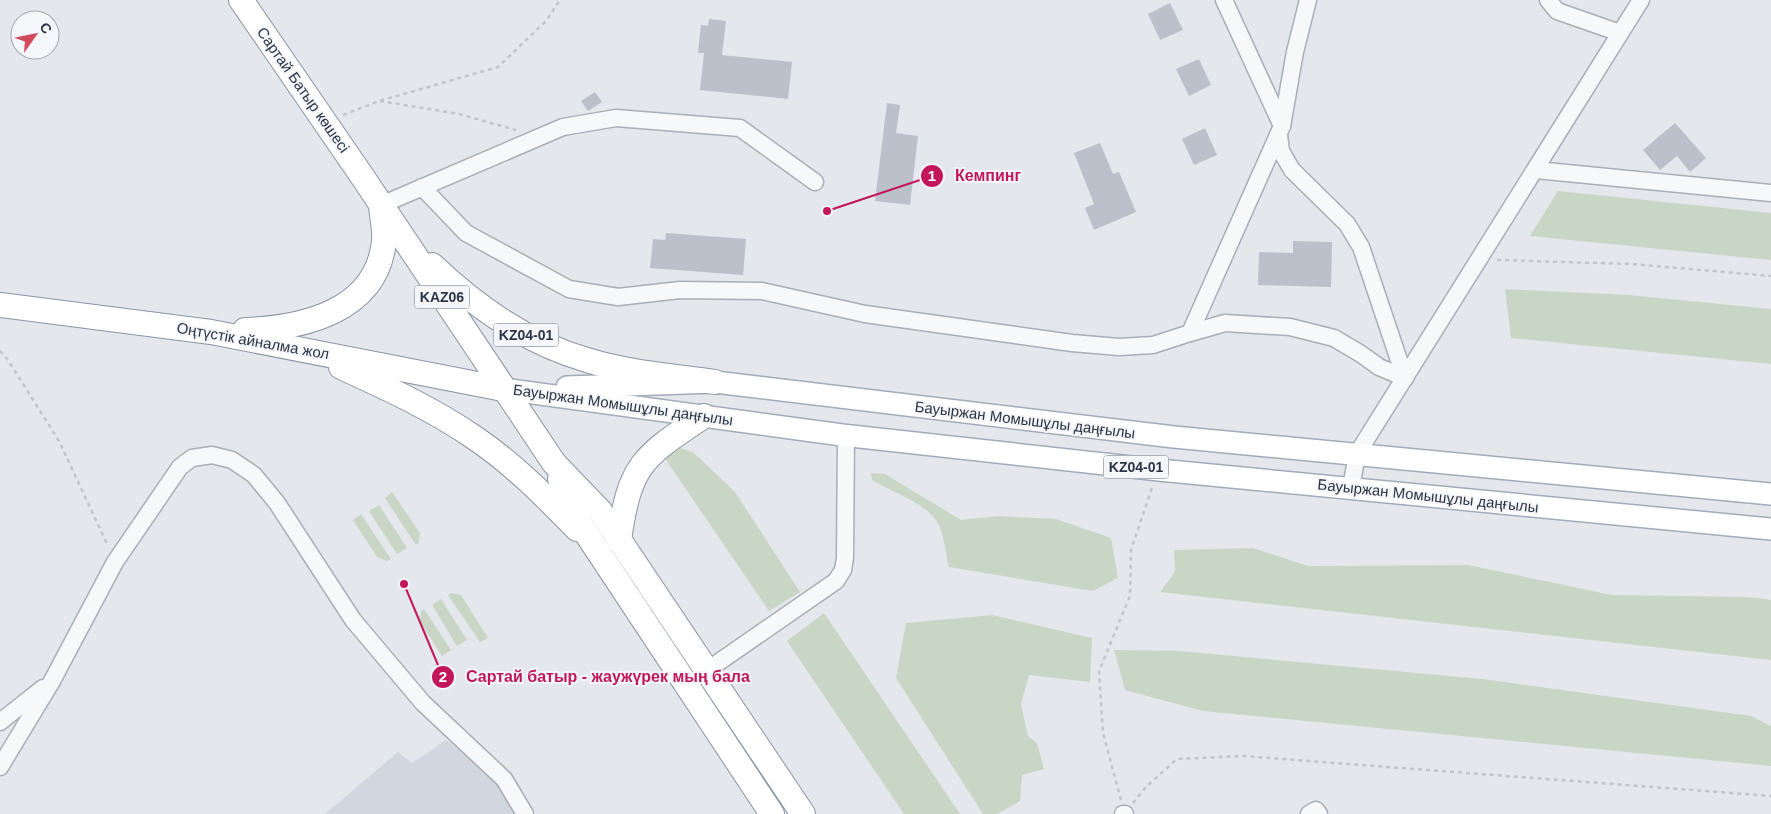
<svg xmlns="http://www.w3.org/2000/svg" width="1771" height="814" font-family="Helvetica,sans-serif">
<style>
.built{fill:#d2d6de}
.green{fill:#c9d6c5}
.building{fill:#bbc0ca}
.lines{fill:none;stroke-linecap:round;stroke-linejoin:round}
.minor-casing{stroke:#a9aeb7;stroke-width:19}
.major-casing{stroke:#a3abb8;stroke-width:24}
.highway-casing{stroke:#8b94a3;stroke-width:26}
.path{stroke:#c2c5cb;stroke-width:2.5;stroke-dasharray:4 4;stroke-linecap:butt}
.minor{stroke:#f7f8fa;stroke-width:16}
.major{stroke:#fff;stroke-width:21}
.highway{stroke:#fff;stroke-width:24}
.labels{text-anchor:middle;stroke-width:4;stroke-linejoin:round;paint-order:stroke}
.shield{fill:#f4f6f9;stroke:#676e7b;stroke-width:1}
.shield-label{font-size:14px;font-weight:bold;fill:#2b3445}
.street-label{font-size:15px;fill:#2b3445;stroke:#f4f6f9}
.leader{fill:none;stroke:#c2185b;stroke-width:2}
.callout-dot{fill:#c2185b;stroke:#f4f6f9;stroke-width:2}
.mark-label{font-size:15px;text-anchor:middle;font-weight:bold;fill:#fff}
.callout-label{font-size:16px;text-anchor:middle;font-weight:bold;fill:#c2185b;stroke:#f4f6f9;stroke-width:4;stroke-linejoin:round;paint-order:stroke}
</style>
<rect width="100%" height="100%" fill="#e4e7ec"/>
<path class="built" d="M 446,740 L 496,777 L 519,814 L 325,814 L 398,752 L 412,763 Z"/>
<g class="green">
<path d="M 1558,191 L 1771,213 L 1771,260 L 1530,236 Z"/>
<path d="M 1505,289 L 1629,295 L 1771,309 L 1771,364 L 1511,338 Z"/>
<path d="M 668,443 L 694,453 L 735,492 L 800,592 L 769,611 L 664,457 Z"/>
<path d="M 871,473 L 885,474 L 961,520 L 998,516 L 1056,519 L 1111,538 L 1118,578 L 1093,591 L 949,567 C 946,554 944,537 939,525 C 928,503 893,493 872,480 Z"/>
<path d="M 392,492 L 420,533 L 419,542 L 416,545 L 385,498 Z"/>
<path d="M 379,505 L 407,548 L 397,554 L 369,511 Z"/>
<path d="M 361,514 L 391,559 L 387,561 L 377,557 L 353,520 Z"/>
<path d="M 1253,548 L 1308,566 L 1468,565 L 1612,595 L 1749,597 L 1771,600 L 1771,660 L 1160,592 L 1175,572 L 1174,550 Z"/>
<path d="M 452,593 L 461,595 L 488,638 L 480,642 L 448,595 Z"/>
<path d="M 441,599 L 467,640 L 457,646 L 432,605 Z"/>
<path d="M 424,609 L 451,650 L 442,656 L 420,622 L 421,611 Z"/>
<path d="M 824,613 L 960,814 L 904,814 L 787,641 Z"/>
<path d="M 992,615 L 1092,638 L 1090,682 L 1029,675 L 1021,704 L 1028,736 L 1037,743 L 1044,769 L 1022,775 L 1020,801 L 997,814 L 983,814 L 896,678 L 906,623 Z"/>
<path d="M 1114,650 L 1179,651 L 1482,679 L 1751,716 L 1771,726 L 1771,766 L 1203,711 L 1125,690 Z"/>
</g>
<g class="building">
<path d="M 1170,3 L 1183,30 L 1160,40 L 1148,14 Z"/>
<path d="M 709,19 L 726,21 L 722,55 L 792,62 L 788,99 L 700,90 L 704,53 L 698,53 L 701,25 L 708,26 Z"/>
<path d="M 1199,59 L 1211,85 L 1189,96 L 1176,69 Z"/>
<path d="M 595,92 L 602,102 L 588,111 L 581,101 Z"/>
<path d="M 887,103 L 900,105 L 896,133 L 918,136 L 910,205 L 875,201 Z"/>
<path d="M 1675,123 L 1706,158 L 1690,172 L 1677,156 L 1660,170 L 1643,150 Z"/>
<path d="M 1205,128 L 1217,155 L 1194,165 L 1182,139 Z"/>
<path d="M 1100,143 L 1113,174 L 1119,172 L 1136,212 L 1094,230 L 1085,208 L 1094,204 L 1074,153 Z"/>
<path d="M 666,233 L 746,239 L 743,275 L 650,268 L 653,239 L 665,240 Z"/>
<path d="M 1293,241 L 1332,242 L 1331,287 L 1258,285 L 1259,252 L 1293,253 Z"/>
</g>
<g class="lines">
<defs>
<g id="minor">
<path d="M 1224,0 L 1282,126"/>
<path d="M 1308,0 L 1295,52 L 1282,126 L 1190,333 L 1225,323 L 1290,327 L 1334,338 L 1361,354 L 1379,367 L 1405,378"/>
<path d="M 1548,0 L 1557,11 L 1620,33"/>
<path d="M 1279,135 L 1281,151 L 1292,170 L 1347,224 L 1361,247 L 1405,378"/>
<path d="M 1536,170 L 1771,193"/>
<path d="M 422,187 L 466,233 L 569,289 L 618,297 L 680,290 L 762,291 L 865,314 L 1072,343 L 1119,347 L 1153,345 L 1190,333"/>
<path d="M 381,205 L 563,127 L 616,118 L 740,128 L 815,182"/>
<path d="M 1351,488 L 1357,454 L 1641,0"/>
<path d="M 706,671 L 836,581 L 843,570 L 845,558 L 846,436"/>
<path d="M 0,722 L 43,688"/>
<path d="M 0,767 L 52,681 L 115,562 L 180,467 L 192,458 L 212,455 L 232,460 L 254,475 L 277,503 L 353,620 L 423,703 L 504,779 L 525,814"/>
<path d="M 1123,814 L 1125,814"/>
<path d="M 1309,814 L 1316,810 L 1319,814"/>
</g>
<g id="major">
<path d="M 567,387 L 715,382 L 1174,437 L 1771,494"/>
<path d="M 503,389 L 842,435 L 1159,470 L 1771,529"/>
</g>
<g id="highway">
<path d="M 241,0 L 364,179 L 554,463 L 600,511 L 803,814"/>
<path d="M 432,265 C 477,308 527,343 587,360 C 628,373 673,376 715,382"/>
<path d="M 0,305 L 211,332 L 503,389"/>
<path d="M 245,330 C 304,328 377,311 384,241 C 385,230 382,218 381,206"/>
<path d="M 341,367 C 387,388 433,409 475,438 C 512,463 545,496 577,529"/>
<path d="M 560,479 L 580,524 L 772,814"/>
<path d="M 619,540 C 630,464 642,457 704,416"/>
</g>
</defs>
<use href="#minor" class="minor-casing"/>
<use href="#major" class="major-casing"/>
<use href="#highway" class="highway-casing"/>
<g class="path">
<path d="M 380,101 L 459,114 L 516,130"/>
<path d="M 343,115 L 379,101 L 498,67 L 546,21 L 560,0"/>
<path d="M 1497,260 L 1631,264 L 1771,276"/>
<path d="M 0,351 L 8,360 L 59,441 L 108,546"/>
<path d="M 1121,800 L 1103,733 L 1099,671 L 1130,596 L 1131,550 L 1152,488"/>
<path d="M 1133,803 L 1146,787 L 1177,759 L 1243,756 L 1771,796"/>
</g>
<use href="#minor" class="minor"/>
<use href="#major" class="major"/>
<use href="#highway" class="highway"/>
</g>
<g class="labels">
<g class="shield">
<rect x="414.5" y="285.5" width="55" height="23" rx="4"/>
<rect x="493.5" y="323.5" width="65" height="23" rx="4"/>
<rect x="1103.5" y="455.5" width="65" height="23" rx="4"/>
</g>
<g class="shield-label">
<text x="442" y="302">KАZ06</text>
<text x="526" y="340">KZ04-01</text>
<text x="1136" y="472">KZ04-01</text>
</g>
<g class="street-label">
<text transform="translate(303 90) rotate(55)" y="5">Сартай Батыр көшесі</text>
<text transform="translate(253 341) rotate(10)" y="5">Оңтүстік айналма жол</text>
<text transform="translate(623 405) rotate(8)" y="5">Бауыржан Момышұлы даңғылы</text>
<text transform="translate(1025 420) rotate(7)" y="5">Бауыржан Момышұлы даңғылы</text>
<text transform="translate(1428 496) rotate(6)" y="5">Бауыржан Момышұлы даңғылы</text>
</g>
</g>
<path class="leader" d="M827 211L932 176M404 584L443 677"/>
<g class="callout-dot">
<circle cx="827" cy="211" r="5"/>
<circle cx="404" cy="584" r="5"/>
<circle cx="932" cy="176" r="12"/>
<circle cx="443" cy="677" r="12"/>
</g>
<g class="mark-label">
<text x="932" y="181">1</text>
<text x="443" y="682">2</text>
</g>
<g class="callout-label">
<text x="988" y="181">Кемпинг</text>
<text x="608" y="682">Сартай батыр - жаужүрек мың бала</text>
</g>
<g transform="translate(35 35) rotate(57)"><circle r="24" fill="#f4f6f9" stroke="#a4a8b1"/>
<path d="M0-4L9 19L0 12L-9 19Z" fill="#d1495b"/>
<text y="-8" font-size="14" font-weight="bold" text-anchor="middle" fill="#2b3445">С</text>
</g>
</svg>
